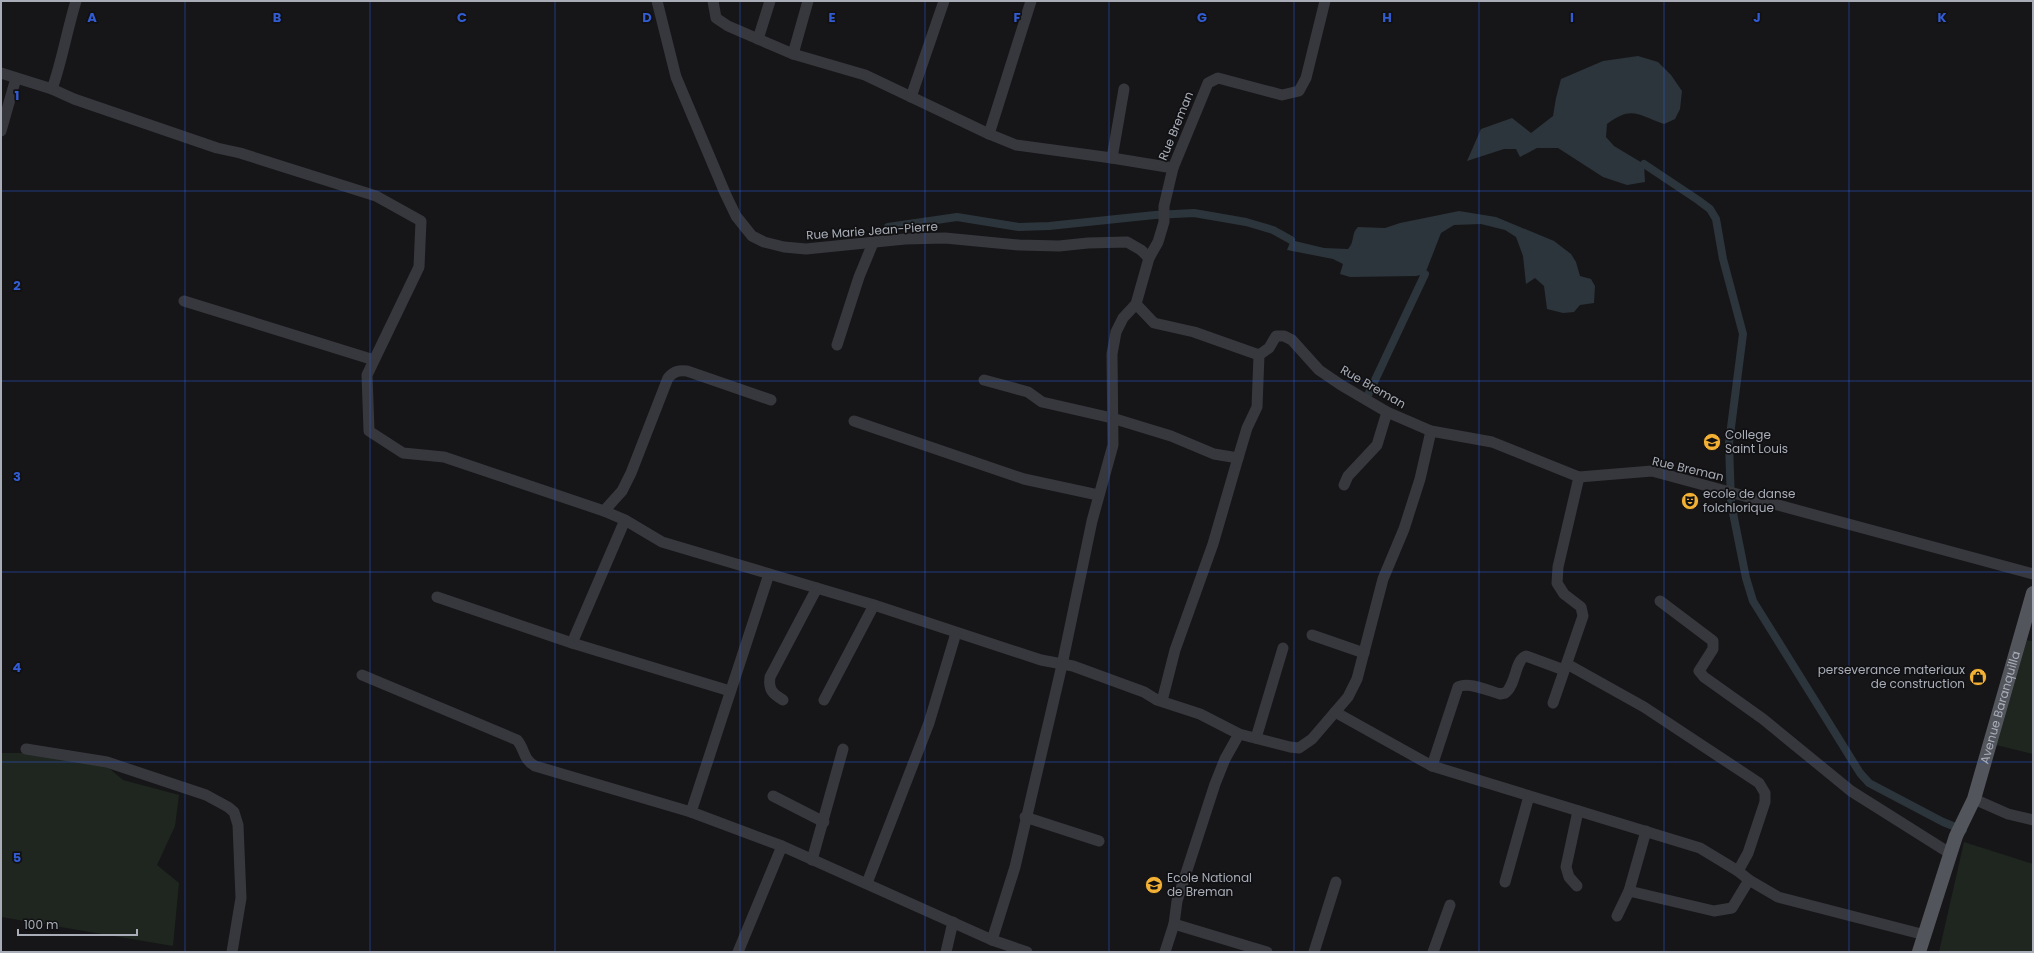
<svg xmlns="http://www.w3.org/2000/svg" width="2034" height="953" font-family="Poppins,sans-serif">
<style>
.green{fill:#1e261f}
.water{fill:#2c353c}
.lines{fill:none;stroke-linecap:round;stroke-linejoin:round}
.canal{stroke:#2c353c;stroke-width:8}
.minor{stroke:#37383d;stroke-width:11}
.major{stroke:#53555c;stroke-width:14}
.grid{fill:none;stroke:#325cd3;stroke-width:1;stroke-opacity:0.55}
.labels{text-anchor:middle;stroke-width:3.5;stroke-linejoin:round;paint-order:stroke}
.street-label{font-size:12px;fill:#a8adb8;stroke:#111113}
.poi-label{font-size:12px;fill:#a8adb8;stroke:#111113;text-anchor:start}
.grid-label{font-size:13px;text-anchor:middle;font-weight:bold;fill:#325cd3;stroke:#111113;stroke-width:3.5;stroke-linejoin:round;paint-order:stroke}
</style>
<rect width="100%" height="100%" fill="#161618"/>
<g class="green">
<path d="M 2023,640 L 2033,641 L 2033,754 L 1996,745 Z"/>
<path d="M 1,753 L 50,753 L 104,764 L 123,780 L 179,795 L 175,826 L 157,865 L 179,883 L 173,946 L 1,917 Z"/>
<path d="M 1964,842 L 2033,864 L 2033,952 L 1939,952 Z"/>
</g>
<g class="water">
<path d="M 1638,56 L 1658,62 L 1671,75 L 1682,91 L 1680,109 L 1675,119 L 1664,124 C 1638,115 1632,105 1607,124 L 1606,137 L 1614,146 L 1644,164 L 1645,182 L 1627,185 L 1603,177 L 1558,148 L 1537,148 L 1520,157 L 1516,149 L 1504,149 L 1467,161 L 1481,129 L 1512,118 L 1531,133 L 1553,116 L 1556,98 L 1561,79 L 1603,61 Z"/>
<path d="M 1459,211 L 1496,217 L 1554,241 L 1571,254 L 1576,262 L 1580,276 L 1591,279 L 1595,286 L 1594,303 L 1580,305 L 1574,312 L 1563,313 L 1547,309 L 1544,286 L 1535,278 L 1526,284 L 1523,256 L 1516,237 L 1505,230 L 1481,224 L 1454,225 L 1441,233 L 1425,274 L 1416,276 L 1350,277 L 1340,274 L 1343,264 L 1333,259 L 1287,250 L 1291,240 L 1324,248 L 1348,249 C 1355,242 1351,233 1358,227 L 1385,228 L 1400,223 Z"/>
</g>
<g class="lines">
<g class="canal">
<path d="M 1644,164 L 1698,200 L 1710,209 L 1716,219 L 1723,259 L 1743,334 L 1729,443 L 1731,503 L 1746,578 L 1753,601 L 1860,773 L 1869,783 L 1943,822 L 1963,830"/>
<path d="M 888,227 L 957,217 L 1019,227 L 1049,226 L 1155,215 L 1194,213 L 1246,222 L 1273,230 L 1291,240"/>
<path d="M 1368,395 L 1425,274"/>
</g>
<g class="minor">
<path d="M 657,1 L 676,77 L 725,193 L 736,216 L 752,236 L 764,242 L 784,247 L 806,249 L 905,239 L 945,238 L 1019,245 L 1059,246 L 1088,243 L 1127,242 L 1141,250 L 1149,258"/>
<path d="M 713,1 L 716,18 L 728,26 L 793,54 L 865,75 L 989,134 L 1016,145 L 1112,158 L 1173,168"/>
<path d="M 758,39 L 770,1"/>
<path d="M 793,54 L 808,1"/>
<path d="M 1,73 L 52,89 L 74,99 L 217,148 L 240,153 L 376,196 L 421,221 L 419,267 L 367,375 L 369,431 L 403,453 L 444,457 L 604,511 L 625,520 L 662,542 L 874,605 L 1041,660 L 1073,666 L 1144,692 L 1157,700 L 1200,714 L 1239,734 L 1290,747 L 1299,748 L 1312,739 L 1348,697 L 1357,679 L 1383,579 L 1404,529 L 1420,479 L 1431,431"/>
<path d="M 52,89 C 62,61 67,30 76,1"/>
<path d="M 911,97 L 944,1"/>
<path d="M 1,131 L 16,78"/>
<path d="M 989,134 L 1031,1"/>
<path d="M 1112,158 L 1124,89"/>
<path d="M 184,301 L 374,360"/>
<path d="M 1136,304 L 1154,323 L 1194,332 L 1259,355 L 1269,348 L 1276,336 L 1284,336 L 1292,340 L 1319,370 L 1341,385 L 1387,412 L 1431,431 L 1492,442 L 1579,477 L 1652,471 L 2033,574"/>
<path d="M 837,345 L 859,277 L 873,243"/>
<path d="M 984,380 L 1028,392 L 1042,402 L 1112,418 L 1171,436 L 1214,454 L 1238,458"/>
<path d="M 854,421 L 1024,479 L 1098,495"/>
<path d="M 1344,485 L 1348,476 L 1377,445 L 1387,412"/>
<path d="M 604,511 L 622,491 L 631,473 L 668,378 C 674,371 679,370 687,371 L 771,400"/>
<path d="M 437,597 L 572,643 L 730,691"/>
<path d="M 1660,601 L 1713,641 L 1713,649 L 1699,671 L 1704,677 L 1763,719 L 1851,791 L 1951,854"/>
<path d="M 1312,635 L 1364,653"/>
<path d="M 572,643 L 625,520"/>
<path d="M 1567,664 L 1644,707 L 1759,783 L 1765,793 L 1765,802 L 1748,853 L 1738,871"/>
<path d="M 362,675 L 517,740 C 525,749 523,760 535,766 L 691,812 L 782,846 L 992,940 L 1027,952"/>
<path d="M 783,700 C 773,694 768,690 770,677 L 817,588"/>
<path d="M 824,700 L 874,605"/>
<path d="M 1162,701 L 1175,650 L 1213,544 L 1238,458 L 1247,428 L 1257,407 L 1259,355"/>
<path d="M 1553,703 L 1583,616 L 1581,607 L 1564,594 L 1557,583 L 1558,567 L 1579,477"/>
<path d="M 1335,712 L 1432,766 L 1700,848 L 1738,871 L 1749,880 L 1778,897 L 1925,935"/>
<path d="M 1256,738 L 1283,648"/>
<path d="M 26,749 L 107,762 L 206,795 L 228,807 L 234,812 L 238,825 L 241,898 L 232,952"/>
<path d="M 1432,766 L 1458,687 C 1468,681 1489,691 1500,694 L 1505,693 C 1516,686 1515,659 1526,656 L 1564,670"/>
<path d="M 773,796 L 824,822"/>
<path d="M 1974,799 L 2008,814 L 2033,820"/>
<path d="M 691,812 L 769,574"/>
<path d="M 1025,817 L 1099,841"/>
<path d="M 812,860 L 843,749"/>
<path d="M 1505,882 L 1529,796"/>
<path d="M 867,883 L 929,723 L 956,633"/>
<path d="M 1577,886 L 1569,877 L 1566,867 L 1578,811"/>
<path d="M 1629,891 L 1646,831"/>
<path d="M 1617,916 L 1629,891 L 1714,911 L 1732,908 L 1749,880"/>
<path d="M 1174,924 L 1267,952"/>
<path d="M 992,940 L 1015,867 L 1062,665 L 1092,521 L 1113,445 L 1112,354 L 1116,332 L 1123,318 L 1136,304 L 1149,258 L 1158,242 L 1164,222 L 1164,206 L 1173,168 L 1208,83 L 1218,78 L 1282,95 L 1299,91 L 1306,78 L 1325,1"/>
<path d="M 738,952 L 782,846"/>
<path d="M 946,952 L 953,922"/>
<path d="M 1165,952 L 1174,924 L 1177,901 L 1215,784 L 1225,759 L 1239,734"/>
<path d="M 1314,952 L 1336,882"/>
<path d="M 1433,952 L 1450,905"/>
</g>
<path class="major" id="s1" d="M 1919,952 L 1956,836 L 1974,799 L 2033,593"/>
</g>
<path class="grid" d="M 185,1 L 185,952M 370,1 L 370,952M 555,1 L 555,952M 740,1 L 740,952M 925,1 L 925,952M 1109,1 L 1109,952M 1294,1 L 1294,952M 1479,1 L 1479,952M 1664,1 L 1664,952M 1849,1 L 1849,952M 1,191 L 2033,191M 1,381 L 2033,381M 1,572 L 2033,572M 1,762 L 2033,762"/>
<defs>
<symbol id="school-disc" viewBox="-11 -11 22 22"><circle r="9.5" fill="#f2b134" stroke="#111113"/><path d="M0-5L7-2L0 1L-7-2ZM-4 1L0 2.5L4 1V4Q0 6-4 4Z" fill="#111"/></symbol>
<symbol id="theatre-disc" viewBox="-11 -11 22 22"><circle r="9.5" fill="#f2b134" stroke="#111113"/><path d="M-5-5.5Q0-4 5-5.5V0Q5 5 0 6Q-5 5-5 0ZM-3.3-2.5H-1v1.5H-3.3ZM1-2.5H3.3v1.5H1ZM-2.8 1Q0 5.5 2.8 1Z" fill="#111"/></symbol>
<symbol id="shop-disc" viewBox="-11 -11 22 22"><circle r="9.5" fill="#f2b134" stroke="#111113"/><path d="M-5-2.5h2.3a2.7 3.5 0 0 1 5.4 0H5L5.5 6h-11ZM-1.5-2.5h3a1.5 2.3 0 0 0-3 0Z" fill="#111"/></symbol>
</defs>
<g fill-rule="evenodd">
<use href="#school-disc" x="1702" y="432" width="20" height="20"/>
<use href="#theatre-disc" x="1680" y="491" width="20" height="20"/>
<use href="#shop-disc" x="1968" y="667" width="20" height="20"/>
<use href="#school-disc" x="1144" y="875" width="20" height="20"/>
</g>
<g class="labels">
<g class="street-label">
<text transform="translate(1176 126) rotate(-68)" y="4">Rue Breman</text>
<text transform="translate(872 231) rotate(-4)" y="4">Rue Marie Jean-Pierre</text>
<text transform="translate(1373 387) rotate(30)" y="4">Rue Breman</text>
<text transform="translate(1688 469) rotate(13)" y="4">Rue Breman</text>
<text dy="4" stroke="none"><textPath href="#s1" startOffset="258">Avenue Baranquilla</textPath></text>
</g>
<g class="poi-label">
<text x="1725" y="439">College<tspan x="1725" dy="14">Saint Louis</tspan></text>
<text x="1703" y="498">ecole de danse<tspan x="1703" dy="14">folchlorique</tspan></text>
<text x="1965" y="674" text-anchor="end">perseverance materiaux<tspan x="1965" dy="14">de construction</tspan></text>
<text x="1167" y="882">Ecole National<tspan x="1167" dy="14">de Breman</tspan></text>
</g>
</g>
<g class="grid-label">
<text x="92" y="22">A</text>
<text x="277" y="22">B</text>
<text x="462" y="22">C</text>
<text x="647" y="22">D</text>
<text x="832" y="22">E</text>
<text x="1017" y="22">F</text>
<text x="1202" y="22">G</text>
<text x="1387" y="22">H</text>
<text x="1572" y="22">I</text>
<text x="1757" y="22">J</text>
<text x="1942" y="22">K</text>
<text x="17" y="100">1</text>
<text x="17" y="290">2</text>
<text x="17" y="481">3</text>
<text x="17" y="672">4</text>
<text x="17" y="862">5</text>
</g>
<rect width="2034" height="953" fill="none" stroke="#a8adb8" stroke-width="4"/>
<path d="M18 929v6h119v-6" fill="none" stroke="#a8adb8" stroke-width="2"/>
<text x="24" y="929" font-size="12" fill="#a8adb8" stroke="#111113" stroke-width="3" paint-order="stroke">100 m</text>
</svg>
